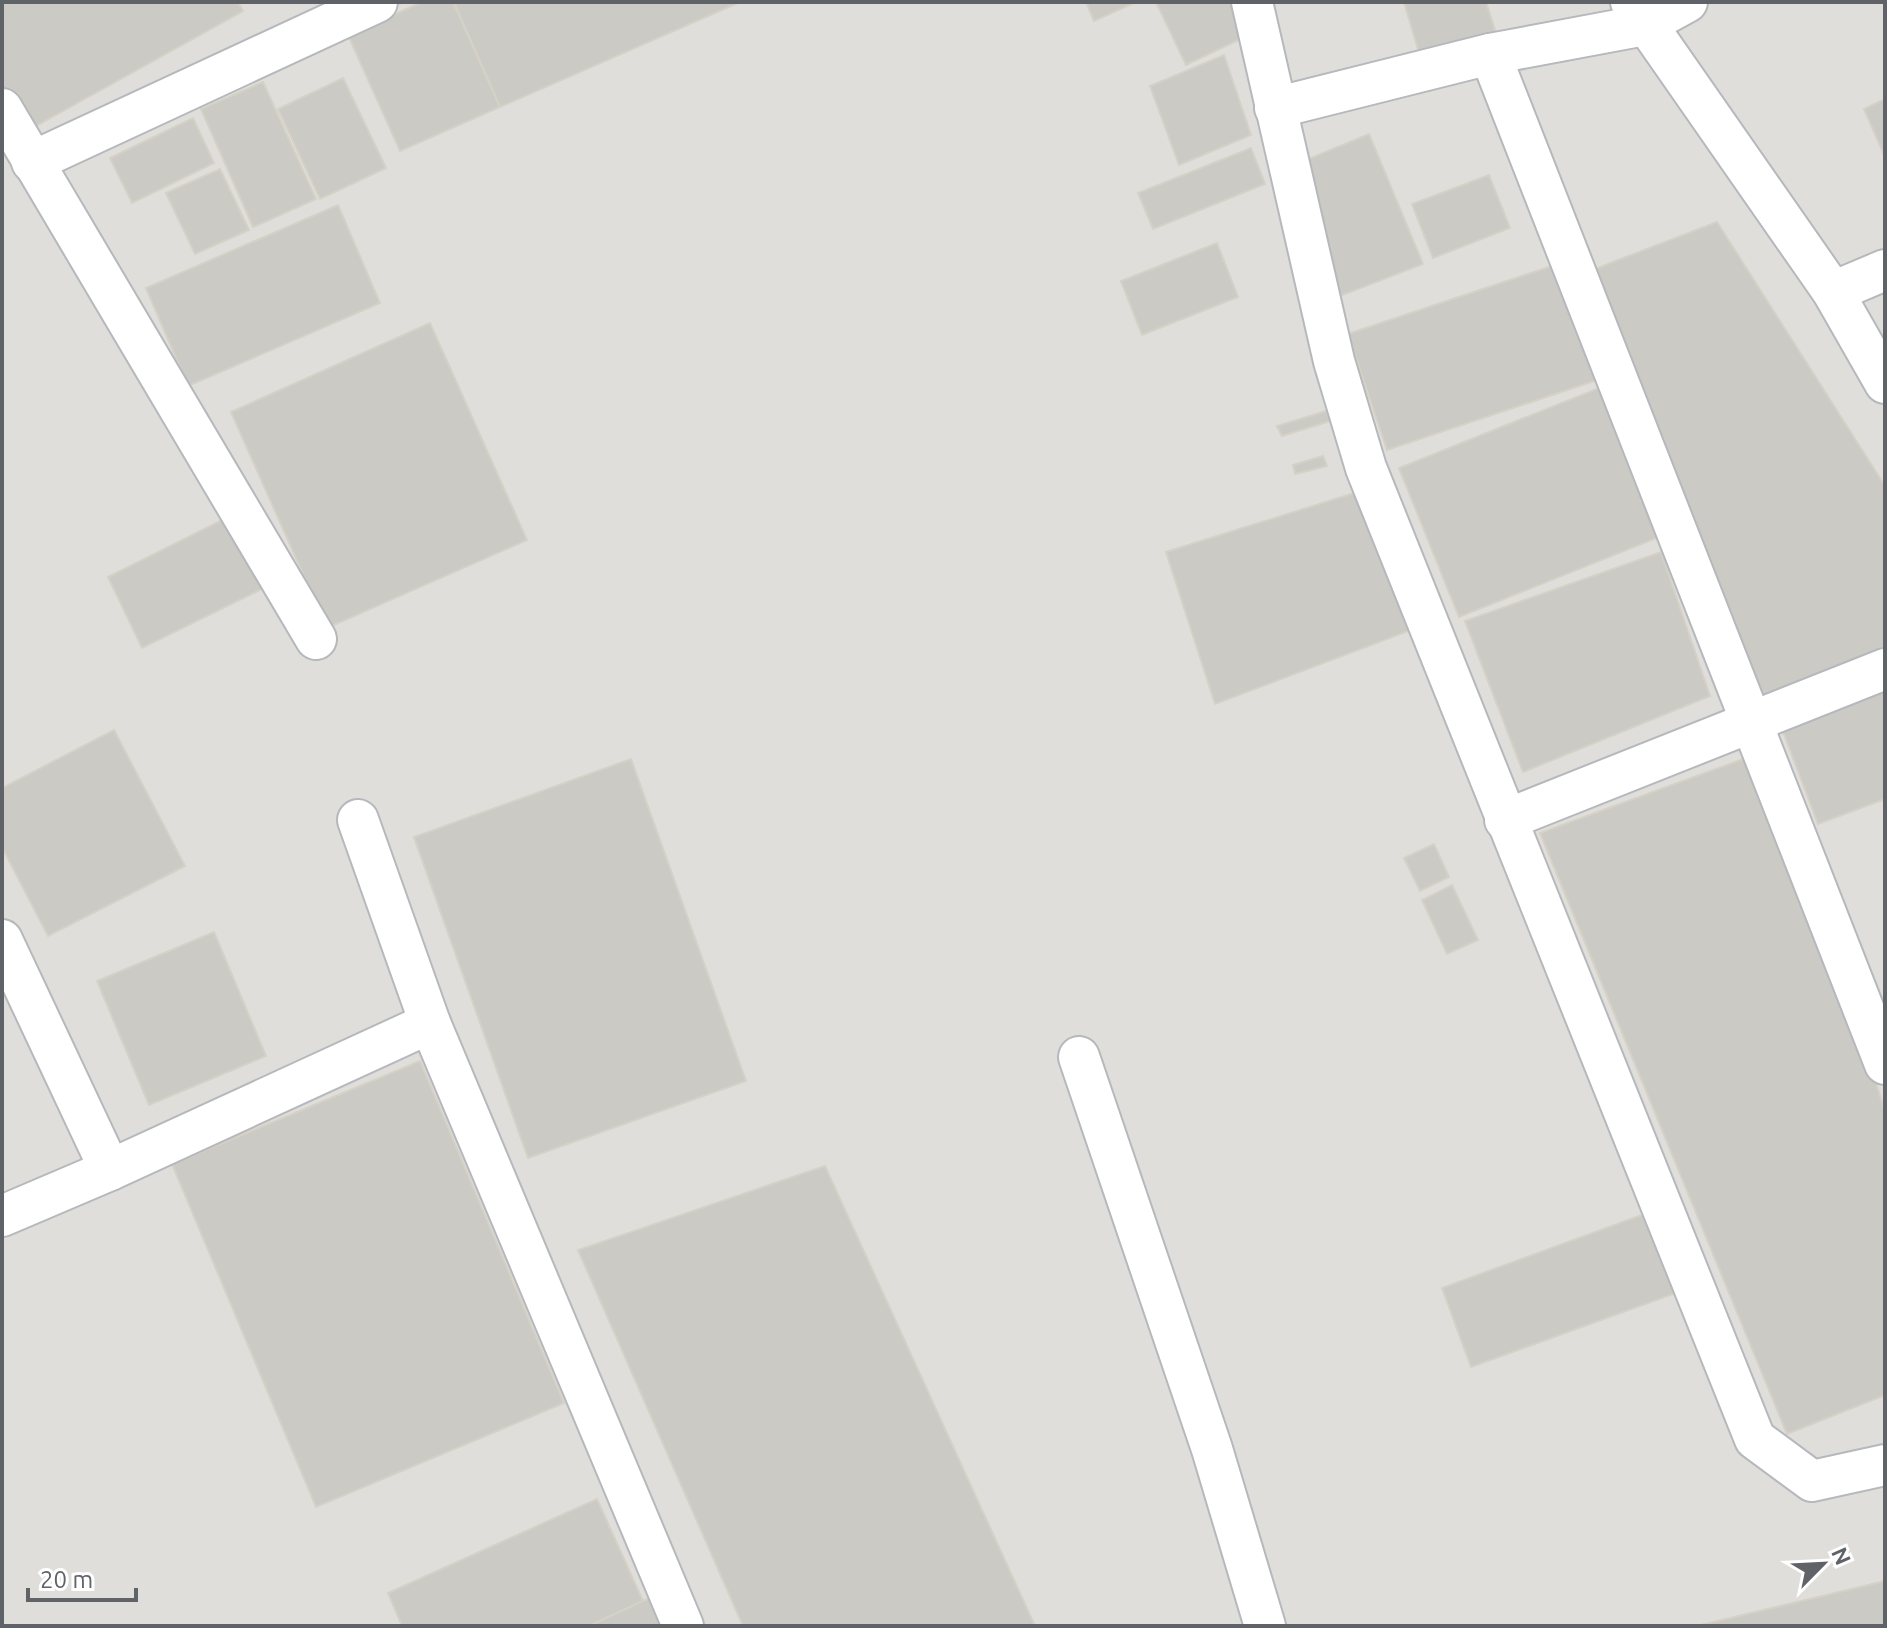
<svg xmlns="http://www.w3.org/2000/svg" width="1887" height="1628" font-family="Ubuntu,sans-serif">
<style>
.industrial{fill:#e0deda}
.building{fill:#cccac5;stroke:#d6d1c6;stroke-width:2}
.lines{fill:none;stroke-linecap:round;stroke-linejoin:round}
.minor-casing{stroke:#b5b8bc;stroke-width:44}
.minor{stroke:#fff;stroke-width:40}
</style>
<rect width="100%" height="100%" fill="#f1efe8"/>
<rect class="industrial" x="2" y="2" width="1883" height="1624"/>
<g class="building">
<path d="M 2,2 L 238,2 L 243,11 L 27,131 L 2,86 Z"/>
<path d="M 422,2 L 453,2 L 500,107 L 400,151 L 348,35 Z"/>
<path d="M 454,2 L 740,2 L 500,107 Z"/>
<path d="M 1086,2 L 1136,2 L 1094,21 Z"/>
<path d="M 1156,2 L 1234,2 L 1249,35 L 1186,65 Z"/>
<path d="M 1404,2 L 1486,2 L 1496,33 L 1420,56 Z"/>
<path d="M 1224,55 L 1251,135 L 1179,165 L 1150,86 Z"/>
<path d="M 343,78 L 386,168 L 320,199 L 278,109 Z"/>
<path d="M 263,82 L 316,199 L 253,227 L 201,109 Z"/>
<path d="M 1885,99 L 1885,157 L 1864,109 Z"/>
<path d="M 193,118 L 214,163 L 132,203 L 110,158 Z"/>
<path d="M 1369,134 L 1423,264 L 1327,301 L 1301,162 Z"/>
<path d="M 1251,148 L 1265,184 L 1153,229 L 1138,193 Z"/>
<path d="M 220,169 L 249,230 L 195,254 L 166,193 Z"/>
<path d="M 1489,175 L 1510,228 L 1433,258 L 1412,204 Z"/>
<path d="M 338,205 L 380,303 L 188,386 L 146,288 Z"/>
<path d="M 1717,222 L 1885,486 L 1885,660 L 1756,709 L 1587,272 Z"/>
<path d="M 1217,243 L 1238,297 L 1142,335 L 1121,281 Z"/>
<path d="M 1561,263 L 1600,379 L 1387,450 L 1348,334 Z"/>
<path d="M 430,323 L 527,540 L 327,628 L 231,412 Z"/>
<path d="M 1599,388 L 1659,537 L 1459,617 L 1399,468 Z"/>
<path d="M 1326,411 L 1330,421 L 1282,436 L 1277,426 Z"/>
<path d="M 1323,456 L 1327,466 L 1295,474 L 1293,465 Z"/>
<path d="M 1364,490 L 1411,630 L 1215,704 L 1166,552 Z"/>
<path d="M 234,514 L 270,585 L 142,648 L 108,577 Z"/>
<path d="M 1661,552 L 1710,696 L 1523,772 L 1465,621 Z"/>
<path d="M 1885,687 L 1885,799 L 1818,824 L 1781,726 Z"/>
<path d="M 114,730 L 185,866 L 48,936 L 2,847 L 2,788 Z"/>
<path d="M 1746,758 L 1863,1040 L 1885,1112 L 1885,1395 L 1787,1434 L 1540,833 Z"/>
<path d="M 631,759 L 746,1081 L 528,1158 L 414,837 Z"/>
<path d="M 1434,844 L 1449,877 L 1420,891 L 1404,858 Z"/>
<path d="M 1452,885 L 1478,940 L 1447,954 L 1422,900 Z"/>
<path d="M 214,932 L 266,1056 L 149,1105 L 97,981 Z"/>
<path d="M 420,1061 L 564,1403 L 316,1507 L 172,1164 Z"/>
<path d="M 825,1166 L 1035,1626 L 743,1626 L 578,1250 Z"/>
<path d="M 1647,1213 L 1676,1293 L 1471,1367 L 1442,1288 Z"/>
<path d="M 597,1499 L 643,1601 L 589,1626 L 402,1626 L 388,1593 Z"/>
<path d="M 1885,1581 L 1885,1626 L 1697,1626 Z"/>
<path d="M 661,1594 L 675,1626 L 589,1626 L 643,1601 Z"/>
</g>
<g class="lines">
<defs>
<g id="minor">
<path d="M 1252,2 L 1334,361 L 1366,468 L 1755,1439 L 1812,1481 L 1885,1465"/>
<path d="M 1631,2 L 1833,292 L 1885,383"/>
<path d="M 1490,54 L 1885,1064"/>
<path d="M 1275,108 L 1490,54 L 1645,25 L 1687,2"/>
<path d="M 2,109 L 316,639"/>
<path d="M 32,162 L 377,2"/>
<path d="M 1833,292 L 1885,270"/>
<path d="M 358,820 L 430,1023 L 683,1626"/>
<path d="M 1505,820 L 1885,669"/>
<path d="M 2,940 L 110,1170 L 430,1023"/>
<path d="M 1079,1057 L 1212,1449 L 1265,1626"/>
<path d="M 2,1216 L 110,1170"/>
</g>
</defs>
<use href="#minor" class="minor-casing"/>
<use href="#minor" class="minor"/>
</g>
<rect width="1887" height="1628" fill="none" stroke="#5f6368" stroke-width="8"/>
<g transform="translate(1823 1564) rotate(66)" stroke="#ffffff" stroke-width="6" paint-order="stroke">
<path d="M0-6L14 30L0 20L-14 30Z" fill="#5f6368"/>
<text y="-12" font-size="22" font-weight="bold" text-anchor="middle" fill="#5f6368">N</text>
</g>
<path d="M28 1588v12h108v-12" fill="none" stroke="#5f6368" stroke-width="4"/>
<text x="40" y="1588" font-size="24" fill="#5f6368" stroke="#ffffff" stroke-width="6" paint-order="stroke">20 m</text>
</svg>
